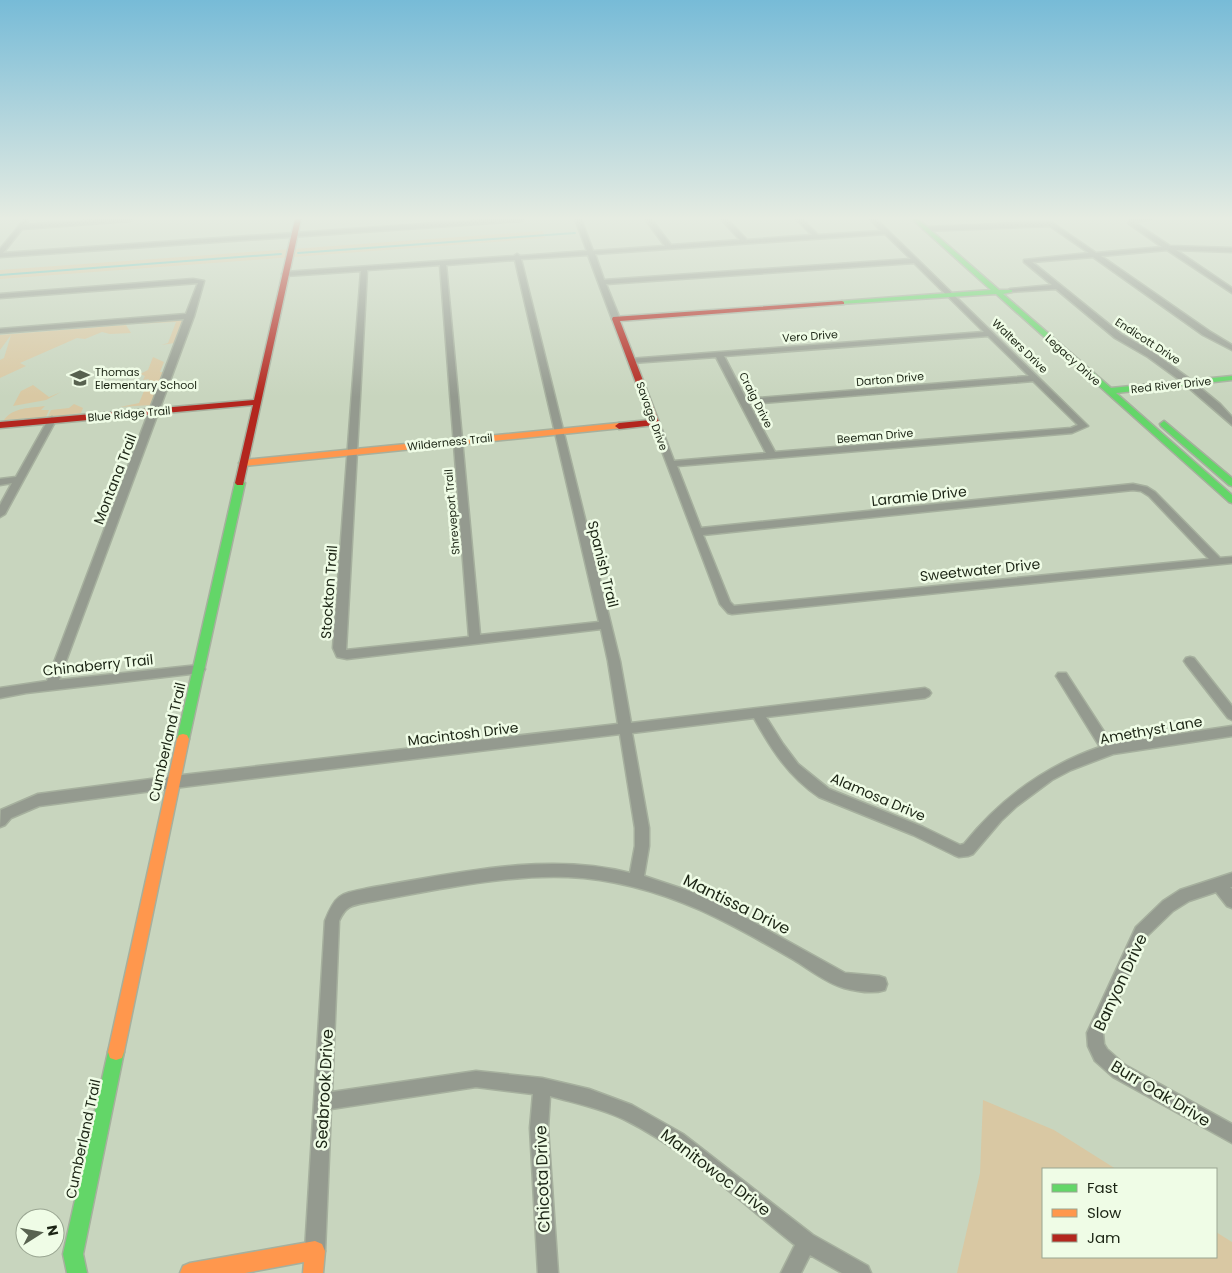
<svg xmlns="http://www.w3.org/2000/svg" width="1232" height="1273" font-family="Poppins,sans-serif">
<style>
.green{fill:#d9c8a3}
.lines{fill:none;stroke-linecap:round;stroke-linejoin:round}
.stream{stroke:#6dc6bd;stroke-width:2}
.street-casing{stroke:#a6b09e;stroke-width:3}
.fast-casing{stroke:#a6b09e;stroke-width:3}
.slow-casing{stroke:#a6b09e;stroke-width:3}
.jam-casing{stroke:#a6b09e;stroke-width:3}
.street{fill:#949a8f;fill-rule:evenodd}
.fast{fill:#63d668;fill-rule:evenodd}
.slow{fill:#ff974d;fill-rule:evenodd}
.jam{fill:#b3261e;fill-rule:evenodd}
.labels{text-anchor:middle;stroke-width:5;stroke-linejoin:round;paint-order:stroke}
.far-street-label{font-size:11px;fill:#1b2414;stroke:#effce6}
.far-poi-label{font-size:11px;fill:#1b2414;stroke:#effce6;text-anchor:start}
.street-label{font-size:14px;fill:#1b2414;stroke:#effce6}
.near-street-label{font-size:16px;fill:#1b2414;stroke:#effce6}
</style>
<rect width="100%" height="100%" fill="#c8d5be"/>
<g class="green">
<path d="M 543,231 L 545,238 L 0,279 L 0,270 Z"/>
<path d="M 181,319 L 184,320 L 175,343 L 161,345 L 168,343 L 176,322 L 137,324 Z"/>
<path d="M 126,325 L 131,333 L 110,334 L 102,332 L 85,339 L 77,338 L 20,363 L 26,366 L 0,378 L 0,360 L 4,358 L 11,335 L 0,350 L 0,335 Z"/>
<path d="M 153,357 L 164,362 L 160,372 L 164,372 L 151,405 L 120,407 L 139,403 L 149,379 L 143,380 L 145,376 L 140,374 L 148,370 Z"/>
<path d="M 33,385 L 49,397 L 61,392 L 46,400 L 13,406 L 21,391 Z"/>
<path d="M 74,404 L 83,408 L 81,413 L 48,417 L 51,410 L 69,408 Z"/>
<path d="M 45,406 L 41,410 L 49,410 L 46,417 L 4,420 C 13,407 31,408 45,406 Z"/>
<path d="M 983,1100 L 1054,1130 L 1116,1169 L 1043,1169 L 1043,1257 L 1216,1257 L 1216,1232 L 1232,1242 L 1232,1273 L 957,1273 L 980,1173 Z"/>
</g>
<g class="lines">
<g class="stream">
<path d="M 298,253 L 575,233"/>
<path d="M 0,275 L 281,254"/>
</g>
<defs>
<g id="street">
<path d="M 25,219 L 28,221 L 25,225 L 106,219 L 133,219 L 130,221 L 22,229 L 3,253 L 496,219 L 524,219 L 521,221 L 0,257 L 0,249 Z"/>
<path d="M 575,219 L 581,219 L 593,251 L 665,246 L 645,219 L 651,219 L 671,245 L 740,240 L 721,219 L 727,219 L 747,240 L 812,235 L 796,219 L 802,219 L 818,235 L 881,231 L 870,219 L 876,219 L 1088,426 L 1072,433 L 677,466 L 701,528 L 1133,484 L 1147,487 L 1155,492 L 1220,558 L 1232,557 L 1232,563 L 732,614 L 728,613 L 720,604 L 651,422 L 655,419 L 659,422 L 674,461 L 766,453 L 716,357 L 632,363 L 629,363 L 629,359 L 984,332 L 914,263 L 606,284 L 620,319 L 616,321 L 612,319 L 588,255 L 521,259 L 620,661 L 631,723 L 925,688 L 929,690 L 931,693 L 929,696 L 925,698 L 766,717 L 783,744 L 798,764 L 829,789 L 923,827 L 960,845 L 964,844 C 1001,798 1045,766 1100,747 L 1058,679 L 1056,676 L 1058,673 L 1066,673 L 1112,744 L 1232,726 L 1232,736 L 1113,754 L 1071,770 L 1052,780 L 1017,806 L 1001,821 L 973,854 L 968,856 L 959,857 L 954,855 L 913,835 L 819,797 C 789,777 771,749 754,718 L 632,733 L 649,828 L 649,846 L 644,876 L 689,891 L 726,907 L 845,973 L 879,976 L 885,978 L 887,984 L 885,990 C 873,994 855,991 844,988 C 826,983 809,969 794,960 C 763,942 733,925 700,910 C 659,892 614,879 568,877 C 506,874 431,891 369,902 C 353,905 346,905 339,921 L 332,1092 L 476,1071 L 542,1078 L 589,1089 L 632,1105 L 683,1134 L 813,1235 L 868,1266 L 871,1273 L 842,1273 L 810,1255 L 801,1273 L 781,1273 L 795,1245 C 740,1201 686,1150 623,1119 C 600,1108 574,1103 550,1096 L 548,1128 L 558,1273 L 538,1273 L 530,1128 L 533,1094 L 476,1087 L 331,1109 L 325,1251 L 322,1258 L 315,1261 L 308,1258 L 305,1251 L 325,921 C 336,893 340,894 369,888 C 452,874 547,851 630,873 L 635,846 L 635,828 L 620,734 L 174,788 L 39,806 L 11,818 L 5,825 L 0,827 L 1,810 L 38,794 L 174,776 L 618,724 L 608,661 L 601,629 L 347,659 L 337,657 L 333,648 L 361,271 L 285,276 L 282,274 L 285,272 L 514,256 L 517,254 L 520,256 L 587,251 ZM 885,234 L 911,259 L 604,280 L 595,254 ZM 515,260 L 599,622 L 480,635 L 446,265 ZM 440,265 L 469,637 L 346,650 L 367,270 ZM 988,336 L 1029,376 L 746,399 L 724,356 ZM 1033,381 L 1078,425 L 1071,428 L 775,452 L 749,404 ZM 1133,490 L 1141,491 L 1149,496 L 1209,559 L 734,606 L 730,602 L 703,535 Z"/>
<path d="M 1130,219 L 1152,219 L 1134,222 L 1170,246 L 1232,248 L 1232,252 L 1176,250 L 1232,288 L 1232,293 L 1167,250 L 1101,256 L 1209,331 L 1232,345 L 1232,350 L 1203,335 L 1093,257 L 1032,262 L 1121,334 L 1154,353 L 1187,377 L 1220,404 L 1232,417 L 1232,425 L 1181,381 L 1148,357 L 1115,338 L 1056,289 L 1008,292 L 1007,291 L 1010,289 L 1052,285 L 1024,262 L 1024,260 L 1089,253 L 1050,226 L 926,231 L 923,229 L 926,227 L 1051,222 L 1096,253 L 1162,247 L 1128,223 Z"/>
<path d="M 193,279 L 204,281 L 194,316 L 59,680 L 199,665 L 203,666 L 205,669 L 203,672 L 199,673 L 26,693 L 0,698 L 0,688 L 47,681 L 184,319 L 0,333 L 0,329 L 186,314 L 198,283 L 0,298 L 0,294 Z"/>
<path d="M 52,417 L 56,420 L 5,514 L 0,517 L 0,505 L 12,483 L 0,485 L 0,479 L 16,477 L 48,420 Z"/>
<path d="M 1190,657 L 1194,658 L 1232,706 L 1232,720 L 1228,718 L 1186,664 L 1184,661 L 1186,658 Z"/>
<path d="M 1232,873 L 1232,887 L 1230,887 L 1232,889 L 1232,908 L 1227,906 L 1216,892 L 1189,901 L 1173,911 L 1146,937 L 1103,1033 L 1104,1044 L 1107,1049 L 1125,1065 L 1232,1124 L 1232,1143 L 1113,1077 L 1095,1061 L 1088,1046 L 1087,1033 L 1136,927 L 1163,901 L 1180,890 Z"/>
</g>
<g id="fast">
<path d="M 912,219 L 918,219 L 999,290 L 1012,290 L 1012,292 L 1003,294 L 1111,388 L 1232,376 L 1232,380 L 1116,393 L 1232,495 L 1232,503 L 1229,502 L 996,294 L 840,304 L 840,302 L 842,301 L 991,290 Z"/>
<path d="M 1164,421 L 1232,478 L 1232,486 L 1229,485 L 1161,426 L 1160,424 Z"/>
<path d="M 240,480 L 245,483 L 189,739 L 187,743 L 183,744 L 179,743 L 177,739 L 235,483 Z"/>
<path d="M 116,1044 L 122,1046 L 124,1052 L 83,1254 L 87,1273 L 67,1273 L 63,1254 L 108,1052 L 110,1046 Z"/>
</g>
<g id="slow">
<path d="M 619,423 L 622,424 L 622,428 L 244,466 L 239,463 L 244,460 Z"/>
<path d="M 183,734 L 187,735 L 189,739 L 124,1052 L 122,1058 L 116,1060 L 110,1058 L 108,1052 L 177,739 L 179,735 Z"/>
<path d="M 315,1241 L 322,1244 L 325,1251 L 323,1273 L 303,1273 L 304,1262 L 245,1273 L 180,1273 L 183,1266 L 190,1263 Z"/>
</g>
<g id="jam">
<path d="M 295,219 L 301,219 L 243,485 L 237,485 L 235,483 L 253,405 L 0,428 L 0,422 L 254,400 Z"/>
<path d="M 842,301 L 844,302 L 844,304 L 620,321 L 659,422 L 655,425 L 619,429 L 615,426 L 619,423 L 650,420 L 612,319 L 613,317 Z"/>
</g>
</defs>
<use href="#street" class="street-casing"/>
<use href="#fast" class="fast-casing"/>
<use href="#slow" class="slow-casing"/>
<use href="#jam" class="jam-casing"/>
<use href="#street" class="street"/>
<use href="#fast" class="fast"/>
<use href="#slow" class="slow"/>
<use href="#jam" class="jam"/>
</g>
<linearGradient id="sky" x2="0" y2="1"><stop stop-color="#77bbd7"/><stop offset="0.55" stop-color="#e6ece2"/><stop offset="1" stop-color="#e6ece2" stop-opacity="0"/></linearGradient>
<rect width="1232" height="397" fill="url(#sky)"/>
<defs>
<symbol id="school-bare" viewBox="-9 -9 18 18"><path d="M0-5L7-2L0 1L-7-2ZM-4 1L0 2.5L4 1V4Q0 6-4 4Z" fill="#586250" stroke="#effce6" stroke-width="2.5" paint-order="stroke"/></symbol>
</defs>
<g fill-rule="evenodd">
<use href="#school-bare" x="66" y="364" width="28" height="28"/>
</g>
<g class="labels">
<g class="far-street-label">
<text transform="translate(810 336) rotate(-4)" y="4">Vero Drive</text>
<text transform="translate(1148 341) rotate(33)" y="4">Endicott Drive</text>
<text transform="translate(1020 346) rotate(44)" y="4">Walters Drive</text>
<text transform="translate(1073 360) rotate(42)" y="4">Legacy Drive</text>
<text transform="translate(890 379) rotate(-5)" y="4">Darton Drive</text>
<text transform="translate(1171 385) rotate(-6)" y="4">Red River Drive</text>
<text transform="translate(756 400) rotate(63)" y="4">Craig Drive</text>
<text transform="translate(129 414) rotate(-5)" y="4">Blue Ridge Trail</text>
<text transform="translate(652 416) rotate(70)" y="4">Savage Drive</text>
<text transform="translate(875 436) rotate(-5)" y="4">Beeman Drive</text>
<text transform="translate(450 442) rotate(-6)" y="4">Wilderness Trail</text>
<text transform="translate(452 512) rotate(-95)" y="4">Shreveport Trail</text>
</g>
<g class="far-poi-label">
<text x="95" y="376">Thomas<tspan x="95" dy="13">Elementary School</tspan></text>
</g>
<g class="street-label">
<text transform="translate(115 479) rotate(-69)" y="5">Montana Trail</text>
<text transform="translate(919 496) rotate(-6)" y="5">Laramie Drive</text>
<text transform="translate(603 564) rotate(76)" y="5">Spanish Trail</text>
<text transform="translate(980 570) rotate(-6)" y="5">Sweetwater Drive</text>
<text transform="translate(329 592) rotate(-86)" y="5">Stockton Trail</text>
<text transform="translate(98 665) rotate(-6)" y="5">Chinaberry Trail</text>
<text transform="translate(1151 730) rotate(-10)" y="5">Amethyst Lane</text>
<text transform="translate(463 734) rotate(-7)" y="5">Macintosh Drive</text>
<text transform="translate(167 742) rotate(-77)" y="5">Cumberland Trail</text>
<text transform="translate(878 797) rotate(23)" y="5">Alamosa Drive</text>
<text transform="translate(83 1139) rotate(-78)" y="5">Cumberland Trail</text>
</g>
<g class="near-street-label">
<text transform="translate(737 904) rotate(26)" y="6">Mantissa Drive</text>
<text transform="translate(1120 982) rotate(-65)" y="6">Banyon Drive</text>
<text transform="translate(324 1089) rotate(-87)" y="6">Seabrook Drive</text>
<text transform="translate(1161 1093) rotate(31)" y="6">Burr Oak Drive</text>
<text transform="translate(716 1172) rotate(37)" y="6">Manitowoc Drive</text>
<text transform="translate(542 1179) rotate(-92)" y="6">Chicota Drive</text>
</g>
</g>
<rect x="1042" y="1168" width="175" height="90" fill="#effce6" stroke="#9aa692"/>
<rect x="1052" y="1184" width="25" height="8" fill="#63d668" stroke="#9aa692"/>
<text x="1087" y="1193" font-size="15" fill="#1b2414">Fast</text>
<rect x="1052" y="1209" width="25" height="8" fill="#ff974d" stroke="#9aa692"/>
<text x="1087" y="1218" font-size="15" fill="#1b2414">Slow</text>
<rect x="1052" y="1234" width="25" height="8" fill="#b3261e" stroke="#9aa692"/>
<text x="1087" y="1243" font-size="15" fill="#1b2414">Jam</text>
<g transform="translate(40 1233) rotate(79)"><circle r="24" fill="#effce6" stroke="#9aa692"/>
<path d="M0-4L9 19L0 12L-9 19Z" fill="#586250"/>
<text y="-8" font-size="14" font-weight="bold" text-anchor="middle" fill="#1b2414">N</text>
</g>
</svg>
